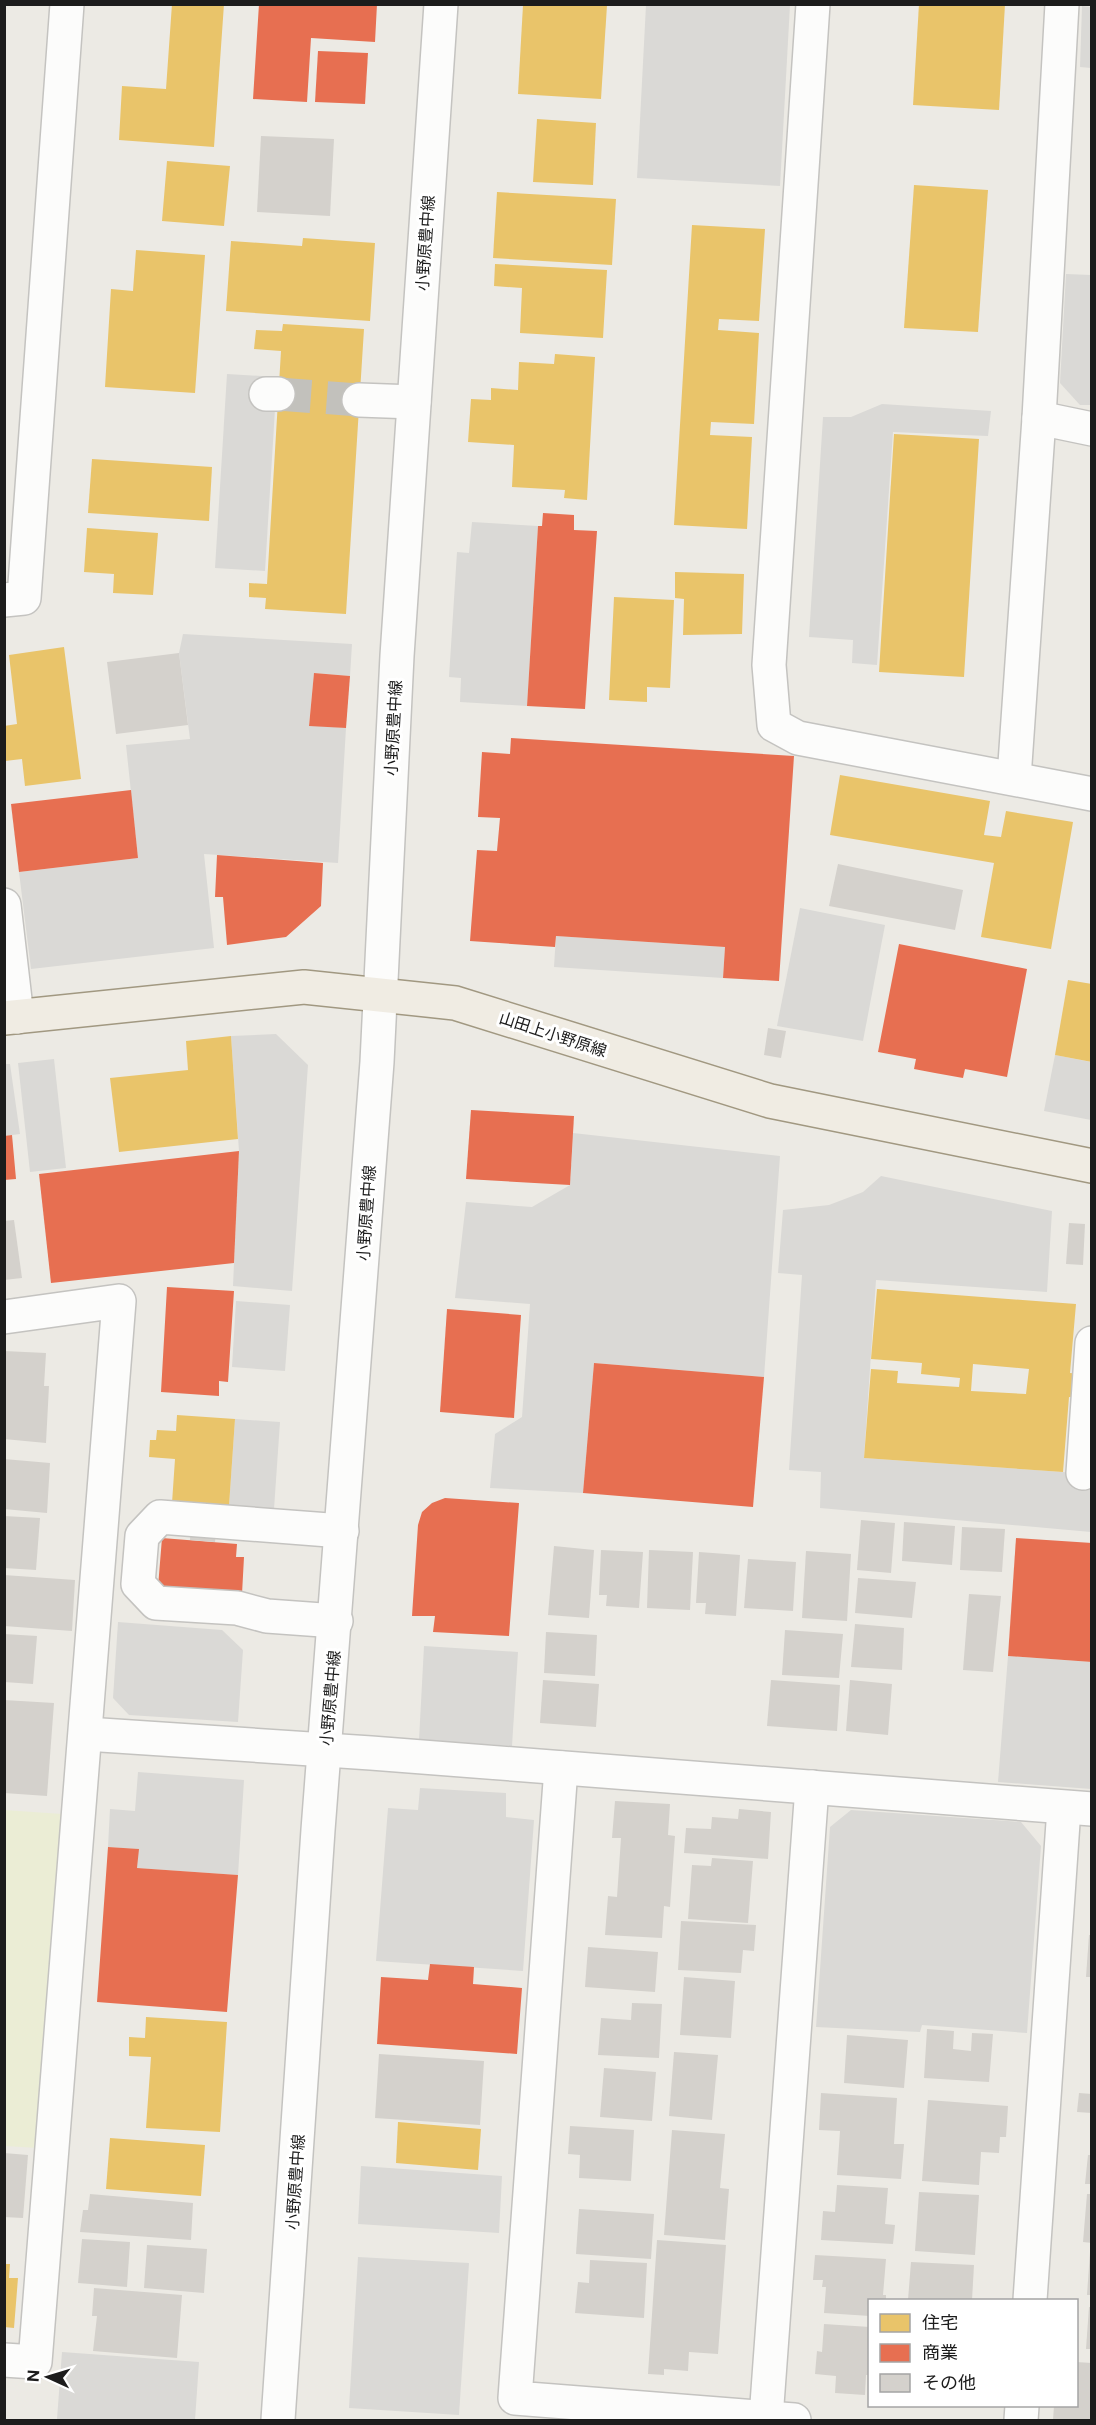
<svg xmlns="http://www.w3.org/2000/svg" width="1096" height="2425" font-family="'Public Sans','Noto Sans JP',sans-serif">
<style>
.residential{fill:#dad9d6}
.farmland{fill:#ebedd5}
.homes{fill:#e9c46a;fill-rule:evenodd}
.shops{fill:#e76f51}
.building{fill:#d4d1cc}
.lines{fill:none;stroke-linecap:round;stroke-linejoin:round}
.minor-tunnel{stroke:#c2c1bc;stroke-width:33;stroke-dasharray:33 16;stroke-linecap:butt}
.minor-casing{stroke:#c4c3c0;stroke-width:36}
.major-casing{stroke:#a19881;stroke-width:36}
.minor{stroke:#fcfcfb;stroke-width:33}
.major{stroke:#f0ece3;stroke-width:33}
.labels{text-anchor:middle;stroke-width:6;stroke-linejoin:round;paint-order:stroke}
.street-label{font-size:16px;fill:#1c1c1c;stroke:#fff}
</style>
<rect width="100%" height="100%" fill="#eceae4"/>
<g class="residential">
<path d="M 646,5 L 790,5 L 780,186 L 637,178 Z"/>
<path d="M 1082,6 L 1091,7 L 1091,68 L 1080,67 Z"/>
<path d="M 1066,274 L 1091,275 L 1091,405 L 1080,405 L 1060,383 Z"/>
<path d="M 227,374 L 277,377 L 265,571 L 215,568 Z"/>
<path d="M 882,404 L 991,411 L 988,436 L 893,432 L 877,665 L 852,663 L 853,640 L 809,637 L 823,417 L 851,417 Z"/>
<path d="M 472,522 L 538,526 L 527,706 L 460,702 L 461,678 L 449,677 L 457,552 L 469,553 Z"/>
<path d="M 183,634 L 352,644 L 350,676 L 314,673 L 309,725 L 346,728 L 338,863 L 204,854 L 214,948 L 31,969 L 19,872 L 138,858 L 126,745 L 190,739 L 179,653 Z"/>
<path d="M 800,908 L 885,925 L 863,1041 L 777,1026 Z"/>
<path d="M 556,936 L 725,947 L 723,978 L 554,967 Z"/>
<path d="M 276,1034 L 308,1065 L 292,1291 L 233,1286 L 239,1151 L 231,1036 Z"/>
<path d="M 1055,1055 L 1091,1062 L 1091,1120 L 1044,1111 Z"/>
<path d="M 54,1059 L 66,1168 L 30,1172 L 18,1063 Z"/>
<path d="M 5,1064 L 10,1064 L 20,1134 L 5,1136 Z"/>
<path d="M 573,1133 L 780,1156 L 764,1377 L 594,1363 L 583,1493 L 490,1488 L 495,1434 L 522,1417 L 530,1304 L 455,1298 L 466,1202 L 532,1207 L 570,1185 Z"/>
<path d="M 881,1176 L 1052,1211 L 1047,1292 L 876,1280 L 864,1458 L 1091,1474 L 1091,1532 L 820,1508 L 821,1472 L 789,1470 L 802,1275 L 778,1273 L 783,1210 L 829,1205 L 863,1192 Z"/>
<path d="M 236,1301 L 290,1305 L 285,1371 L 232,1367 Z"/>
<path d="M 235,1419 L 280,1422 L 274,1509 L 229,1506 Z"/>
<path d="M 118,1622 L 222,1630 L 243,1650 L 238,1722 L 129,1715 L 113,1698 Z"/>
<path d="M 424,1646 L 518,1652 L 512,1746 L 419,1740 Z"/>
<path d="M 1008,1656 L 1091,1662 L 1091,1789 L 998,1782 Z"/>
<path d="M 138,1772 L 244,1780 L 238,1875 L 137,1868 L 138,1849 L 108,1847 L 110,1809 L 135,1811 Z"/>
<path d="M 420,1788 L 506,1793 L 506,1817 L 534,1820 L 523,1971 L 376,1961 L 388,1808 L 418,1810 Z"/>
<path d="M 851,1810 L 1021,1822 L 1041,1846 L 1027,2033 L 922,2025 L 920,2032 L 816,2027 L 830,1827 Z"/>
<path d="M 361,2166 L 502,2176 L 499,2233 L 358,2224 Z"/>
<path d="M 358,2257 L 469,2263 L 459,2415 L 349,2408 Z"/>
<path d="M 62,2352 L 199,2362 L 195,2420 L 57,2419 Z"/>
</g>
<path class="farmland" d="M 4,1810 L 62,1814 L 38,2148 L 5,2146 Z"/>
<g class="homes">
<path d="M 172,4 L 224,4 L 214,147 L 119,140 L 122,86 L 166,89 Z"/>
<path d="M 919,4 L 1005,4 L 999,110 L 913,105 Z"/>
<path d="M 523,5 L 607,5 L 601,99 L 518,94 Z"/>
<path d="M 537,119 L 596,123 L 593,185 L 533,182 Z"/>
<path d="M 167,161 L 230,166 L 224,226 L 162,221 Z"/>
<path d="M 914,185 L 988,190 L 978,332 L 904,328 Z"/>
<path d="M 497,192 L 616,199 L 612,265 L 493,258 Z"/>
<path d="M 692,225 L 765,229 L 759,321 L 719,319 L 718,330 L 759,333 L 754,424 L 711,422 L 710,435 L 752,437 L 747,529 L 674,525 Z"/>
<path d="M 303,238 L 375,243 L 370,321 L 226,311 L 231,241 L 302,246 Z"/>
<path d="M 136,250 L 205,255 L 195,393 L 105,387 L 111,289 L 133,291 Z"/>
<path d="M 495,264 L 607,270 L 603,338 L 520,333 L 522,288 L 494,286 Z"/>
<path d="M 283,324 L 364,329 L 346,614 L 265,609 L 266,598 L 249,597 L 249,583 L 267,584 L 281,351 L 254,349 L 256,330 L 282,331 Z"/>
<path d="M 555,354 L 595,357 L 587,500 L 564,498 L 565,490 L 512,487 L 514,445 L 468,442 L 471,399 L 491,400 L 491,388 L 518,390 L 519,362 L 554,364 Z"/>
<path d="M 894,434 L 979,439 L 964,677 L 879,672 Z"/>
<path d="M 92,459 L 212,467 L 209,521 L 88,513 Z"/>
<path d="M 87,528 L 158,533 L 153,595 L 113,593 L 114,574 L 84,572 Z"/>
<path d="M 675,572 L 744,574 L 742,634 L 683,635 L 684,599 L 675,598 Z"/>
<path d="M 614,597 L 674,600 L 670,688 L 647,687 L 647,702 L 609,700 Z"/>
<path d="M 64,647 L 81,779 L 25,786 L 22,759 L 5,761 L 4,726 L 17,724 L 9,655 Z"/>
<path d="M 840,775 L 990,801 L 984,835 L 1001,837 L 1006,811 L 1073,822 L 1051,949 L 981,937 L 994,863 L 830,835 Z"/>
<path d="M 1068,980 L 1092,984 L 1092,1062 L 1055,1055 Z"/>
<path d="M 231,1036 L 238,1139 L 119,1152 L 110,1078 L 188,1070 L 186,1041 Z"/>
<path d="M 877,1289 L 1076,1304 L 1070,1373 L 1092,1375 L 1092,1399 L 1069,1397 L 1063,1472 L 864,1458 L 871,1369 L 898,1371 L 897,1383 L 959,1387 L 960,1378 L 921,1374 L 922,1363 L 871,1359 ZM 973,1364 L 1029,1369 L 1026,1394 L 971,1391 Z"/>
<path d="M 177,1415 L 235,1419 L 229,1506 L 172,1503 L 175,1459 L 149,1457 L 150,1440 L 156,1440 L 157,1430 L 176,1431 Z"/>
<path d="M 146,2017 L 227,2022 L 220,2132 L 146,2128 L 151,2057 L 129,2056 L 129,2037 L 145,2038 Z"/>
<path d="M 398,2122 L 481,2129 L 478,2170 L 396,2163 Z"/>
<path d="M 110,2138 L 205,2145 L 201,2196 L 106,2189 Z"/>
<path d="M 4,2264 L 10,2264 L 9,2278 L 18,2278 L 14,2328 L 4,2327 Z"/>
</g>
<g class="shops">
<path d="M 259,4 L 377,4 L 375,42 L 311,38 L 307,102 L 253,99 Z"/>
<path d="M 318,51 L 368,53 L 365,104 L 315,102 Z"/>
<path d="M 543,513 L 574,515 L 574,530 L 597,531 L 585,709 L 527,706 L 538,526 L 542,526 Z"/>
<path d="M 314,673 L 350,676 L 346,728 L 309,726 Z"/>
<path d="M 511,738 L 794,756 L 779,981 L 723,978 L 725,947 L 556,936 L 555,947 L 470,941 L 477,850 L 497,851 L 500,818 L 478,817 L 482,752 L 510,754 Z"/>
<path d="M 131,790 L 138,858 L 19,872 L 11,804 Z"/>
<path d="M 217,855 L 323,863 L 321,906 L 286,937 L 227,945 L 223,897 L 215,897 Z"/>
<path d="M 899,944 L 1027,969 L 1007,1077 L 965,1069 L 963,1078 L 935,1073 L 914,1069 L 916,1059 L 878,1052 Z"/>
<path d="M 471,1110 L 574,1116 L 570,1185 L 466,1179 Z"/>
<path d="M 12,1135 L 16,1179 L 4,1180 L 4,1136 Z"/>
<path d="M 239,1151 L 234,1263 L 51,1283 L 39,1174 Z"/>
<path d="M 167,1287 L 234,1291 L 228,1382 L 219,1381 L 219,1396 L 161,1392 Z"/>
<path d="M 447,1309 L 521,1315 L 514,1418 L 440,1412 Z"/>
<path d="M 594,1363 L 764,1377 L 753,1507 L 583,1493 Z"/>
<path d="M 445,1498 L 519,1503 L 509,1636 L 433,1632 L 435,1616 L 412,1616 L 418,1525 L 422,1512 L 432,1503 Z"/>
<path d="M 162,1538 L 237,1544 L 236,1557 L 244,1557 L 242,1594 L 158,1587 Z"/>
<path d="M 1016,1538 L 1092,1543 L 1092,1662 L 1008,1656 Z"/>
<path d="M 108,1847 L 139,1849 L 137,1868 L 238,1875 L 227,2012 L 97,2002 Z"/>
<path d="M 430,1964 L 474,1967 L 473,1984 L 522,1988 L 517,2054 L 377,2044 L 381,1977 L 428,1980 Z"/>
</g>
<g class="building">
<path d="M 261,136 L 334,139 L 330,216 L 257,212 Z"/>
<path d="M 179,653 L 188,725 L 116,734 L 107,662 Z"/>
<path d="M 838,864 L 963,890 L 955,930 L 829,906 Z"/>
<path d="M 768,1028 L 786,1031 L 781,1058 L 764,1055 Z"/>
<path d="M 14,1220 L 22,1278 L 4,1280 L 4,1221 Z"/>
<path d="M 1069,1223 L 1085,1224 L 1083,1265 L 1066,1264 Z"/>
<path d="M 4,1351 L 46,1353 L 44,1386 L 49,1386 L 46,1443 L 4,1439 Z"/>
<path d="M 4,1459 L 50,1463 L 47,1513 L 4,1509 Z"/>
<path d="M 4,1516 L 40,1518 L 36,1570 L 4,1568 Z"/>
<path d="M 861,1520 L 895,1523 L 891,1573 L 857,1570 Z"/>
<path d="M 904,1522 L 955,1526 L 952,1565 L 902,1561 Z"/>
<path d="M 191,1524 L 217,1526 L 215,1542 L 190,1540 Z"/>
<path d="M 962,1527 L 1005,1529 L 1002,1572 L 960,1570 Z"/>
<path d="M 554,1546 L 594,1550 L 589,1618 L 548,1615 Z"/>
<path d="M 601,1550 L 643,1552 L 639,1608 L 606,1606 L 607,1595 L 599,1595 Z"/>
<path d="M 649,1550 L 693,1552 L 690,1610 L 647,1608 Z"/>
<path d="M 806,1551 L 851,1554 L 847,1621 L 802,1618 Z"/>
<path d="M 699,1552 L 740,1555 L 736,1616 L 705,1614 L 706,1603 L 696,1603 Z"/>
<path d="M 748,1559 L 796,1562 L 793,1611 L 744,1608 Z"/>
<path d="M 4,1575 L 75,1580 L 72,1631 L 4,1626 Z"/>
<path d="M 858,1578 L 916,1582 L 912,1618 L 855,1613 Z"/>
<path d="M 969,1594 L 1001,1596 L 993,1672 L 963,1670 Z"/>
<path d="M 855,1624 L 904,1628 L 902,1670 L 851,1667 Z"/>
<path d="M 785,1630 L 843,1634 L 839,1678 L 782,1675 Z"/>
<path d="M 546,1632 L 597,1635 L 595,1676 L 544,1673 Z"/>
<path d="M 4,1634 L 37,1636 L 33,1684 L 4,1682 Z"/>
<path d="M 543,1680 L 599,1684 L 596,1727 L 540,1723 Z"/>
<path d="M 771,1680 L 840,1685 L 837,1731 L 767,1726 Z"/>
<path d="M 850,1680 L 892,1684 L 888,1735 L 846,1731 Z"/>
<path d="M 4,1700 L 54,1703 L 47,1796 L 4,1793 Z"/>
<path d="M 615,1801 L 670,1804 L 668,1835 L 675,1836 L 670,1907 L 664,1906 L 662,1938 L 605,1935 L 608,1896 L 617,1897 L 621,1838 L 612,1838 Z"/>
<path d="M 739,1809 L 771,1812 L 768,1859 L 684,1853 L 686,1828 L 711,1829 L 712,1817 L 738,1819 Z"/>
<path d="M 712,1858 L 753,1861 L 748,1923 L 688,1919 L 692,1865 L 711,1866 Z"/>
<path d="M 681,1921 L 756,1925 L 754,1951 L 743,1950 L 741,1973 L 678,1970 Z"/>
<path d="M 1089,1935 L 1092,1935 L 1092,1977 L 1086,1977 Z"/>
<path d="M 588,1947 L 658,1952 L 655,1992 L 585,1987 Z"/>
<path d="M 684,1977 L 735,1981 L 731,2038 L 680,2035 Z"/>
<path d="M 632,2003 L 662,2004 L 659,2058 L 598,2055 L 601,2018 L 631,2020 Z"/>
<path d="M 927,2029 L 954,2031 L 953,2049 L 971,2051 L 972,2033 L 993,2034 L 989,2082 L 924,2078 Z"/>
<path d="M 847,2035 L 908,2040 L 904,2088 L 844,2083 Z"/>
<path d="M 674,2052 L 718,2055 L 712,2120 L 669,2116 Z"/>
<path d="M 379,2054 L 484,2061 L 480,2125 L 375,2118 Z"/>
<path d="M 604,2068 L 656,2072 L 652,2121 L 600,2117 Z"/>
<path d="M 821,2093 L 897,2098 L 894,2144 L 904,2144 L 901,2179 L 837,2175 L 840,2131 L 819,2130 Z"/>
<path d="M 1079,2093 L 1092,2094 L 1092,2113 L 1077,2112 Z"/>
<path d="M 928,2100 L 1008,2106 L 1006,2137 L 1000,2137 L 999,2153 L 981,2152 L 979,2185 L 922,2181 Z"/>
<path d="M 570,2126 L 634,2130 L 631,2181 L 579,2178 L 580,2155 L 568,2154 Z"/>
<path d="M 672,2130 L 725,2134 L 720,2188 L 729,2189 L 725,2240 L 664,2235 Z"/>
<path d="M 4,2153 L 28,2155 L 23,2218 L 4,2217 Z"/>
<path d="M 1088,2155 L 1092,2155 L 1092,2184 L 1085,2184 Z"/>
<path d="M 837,2185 L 888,2188 L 885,2224 L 895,2225 L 893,2244 L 821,2240 L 823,2211 L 835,2212 Z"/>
<path d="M 919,2192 L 979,2195 L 975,2255 L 915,2251 Z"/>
<path d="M 90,2194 L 193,2203 L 191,2240 L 80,2232 L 83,2210 L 88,2210 Z"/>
<path d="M 1087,2194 L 1092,2194 L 1092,2243 L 1083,2242 Z"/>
<path d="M 579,2209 L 654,2214 L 651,2259 L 576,2254 Z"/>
<path d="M 82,2239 L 130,2242 L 127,2287 L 78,2283 Z"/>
<path d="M 657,2240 L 726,2245 L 718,2354 L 689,2352 L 688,2371 L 664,2369 L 664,2375 L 648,2374 Z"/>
<path d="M 147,2245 L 207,2249 L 204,2293 L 144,2288 Z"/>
<path d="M 1090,2252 L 1092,2252 L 1092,2295 L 1087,2295 Z"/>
<path d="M 815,2255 L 886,2259 L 883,2295 L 886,2295 L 886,2300 L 870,2300 L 870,2316 L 824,2313 L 826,2287 L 822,2287 L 823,2280 L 813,2280 Z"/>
<path d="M 590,2260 L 647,2263 L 644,2318 L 575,2313 L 578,2282 L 589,2283 Z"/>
<path d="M 911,2262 L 974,2265 L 972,2300 L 908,2300 Z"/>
<path d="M 94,2288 L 182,2295 L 177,2358 L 93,2351 L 97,2316 L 92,2316 Z"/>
<path d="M 1089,2307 L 1092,2307 L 1092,2349 L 1086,2349 Z"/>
<path d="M 824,2324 L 870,2327 L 870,2375 L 866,2375 L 865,2395 L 835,2393 L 836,2376 L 815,2374 L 817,2351 L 822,2352 Z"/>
<path d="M 1076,2362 L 1092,2363 L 1092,2420 L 1053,2420 L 1054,2406 L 1076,2406 Z"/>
</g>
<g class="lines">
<path class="minor-tunnel" d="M 278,394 L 359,400"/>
<defs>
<g id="minor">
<path d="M 813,4 L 769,665 L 774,725 L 798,738 L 1092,794"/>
<path d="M 266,394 L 278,394"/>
<path d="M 359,400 L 414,402"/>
<path d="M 1039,418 L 1092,429"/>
<path d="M 4,600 L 24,598 L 67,4"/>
<path d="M 1014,778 L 1039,418 L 1062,4"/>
<path d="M 4,905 L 17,1017"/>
<path d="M 4,1317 L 119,1301 L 35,2362 L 4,2360"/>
<path d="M 1083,1473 L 1092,1343"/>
<path d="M 336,1621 L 267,1616 L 237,1608 L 156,1603 L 138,1584 L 142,1536 L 160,1517 L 342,1531"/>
<path d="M 86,1734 L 371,1753 L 1092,1809"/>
<path d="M 561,1768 L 515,2398 L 794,2420"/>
<path d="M 1030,2300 L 1064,1808"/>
<path d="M 766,2418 L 812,1787"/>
<path d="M 278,2420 L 318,1830 L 377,1062 L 397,656 L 441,4"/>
<path d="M 1021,2420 L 1022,2406"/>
</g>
<path id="major" d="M 4,1018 L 304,987 L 455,1003 L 770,1101 L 1092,1166"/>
</defs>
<use href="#minor" class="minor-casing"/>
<use href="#major" class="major-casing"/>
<use href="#minor" class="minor"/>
<use href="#major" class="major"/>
</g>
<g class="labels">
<g class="street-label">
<text transform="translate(425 243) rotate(-86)" y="6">小野原豊中線</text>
<text transform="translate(393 728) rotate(-87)" y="6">小野原豊中線</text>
<text transform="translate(553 1034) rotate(18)" y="6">山田上小野原線</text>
<text transform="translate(366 1213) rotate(-86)" y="6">小野原豊中線</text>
<text transform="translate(330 1698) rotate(-85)" y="6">小野原豊中線</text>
<text transform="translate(295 2182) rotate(-86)" y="6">小野原豊中線</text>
</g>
</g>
<rect width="1096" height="2425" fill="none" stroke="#1c1c1c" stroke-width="12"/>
<rect x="868" y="2299" width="210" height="108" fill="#ffffff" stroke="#a4a4a4" stroke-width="1.5"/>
<rect x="880" y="2314" width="30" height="18" fill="#e9c46a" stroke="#a4a4a4" stroke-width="1.5"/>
<text x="922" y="2329" font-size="18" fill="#1c1c1c">住宅</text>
<rect x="880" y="2344" width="30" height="18" fill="#e76f51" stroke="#a4a4a4" stroke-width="1.5"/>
<text x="922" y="2359" font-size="18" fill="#1c1c1c">商業</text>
<rect x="880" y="2374" width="30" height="18" fill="#d4d1cc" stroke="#a4a4a4" stroke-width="1.5"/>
<text x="922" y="2389" font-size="18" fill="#1c1c1c">その他</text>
<g transform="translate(48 2377) rotate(274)" stroke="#ffffff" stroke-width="4.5" paint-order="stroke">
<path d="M0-4.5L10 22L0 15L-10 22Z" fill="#1c1c1c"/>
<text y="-9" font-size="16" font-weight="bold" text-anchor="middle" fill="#1c1c1c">N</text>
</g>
</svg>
